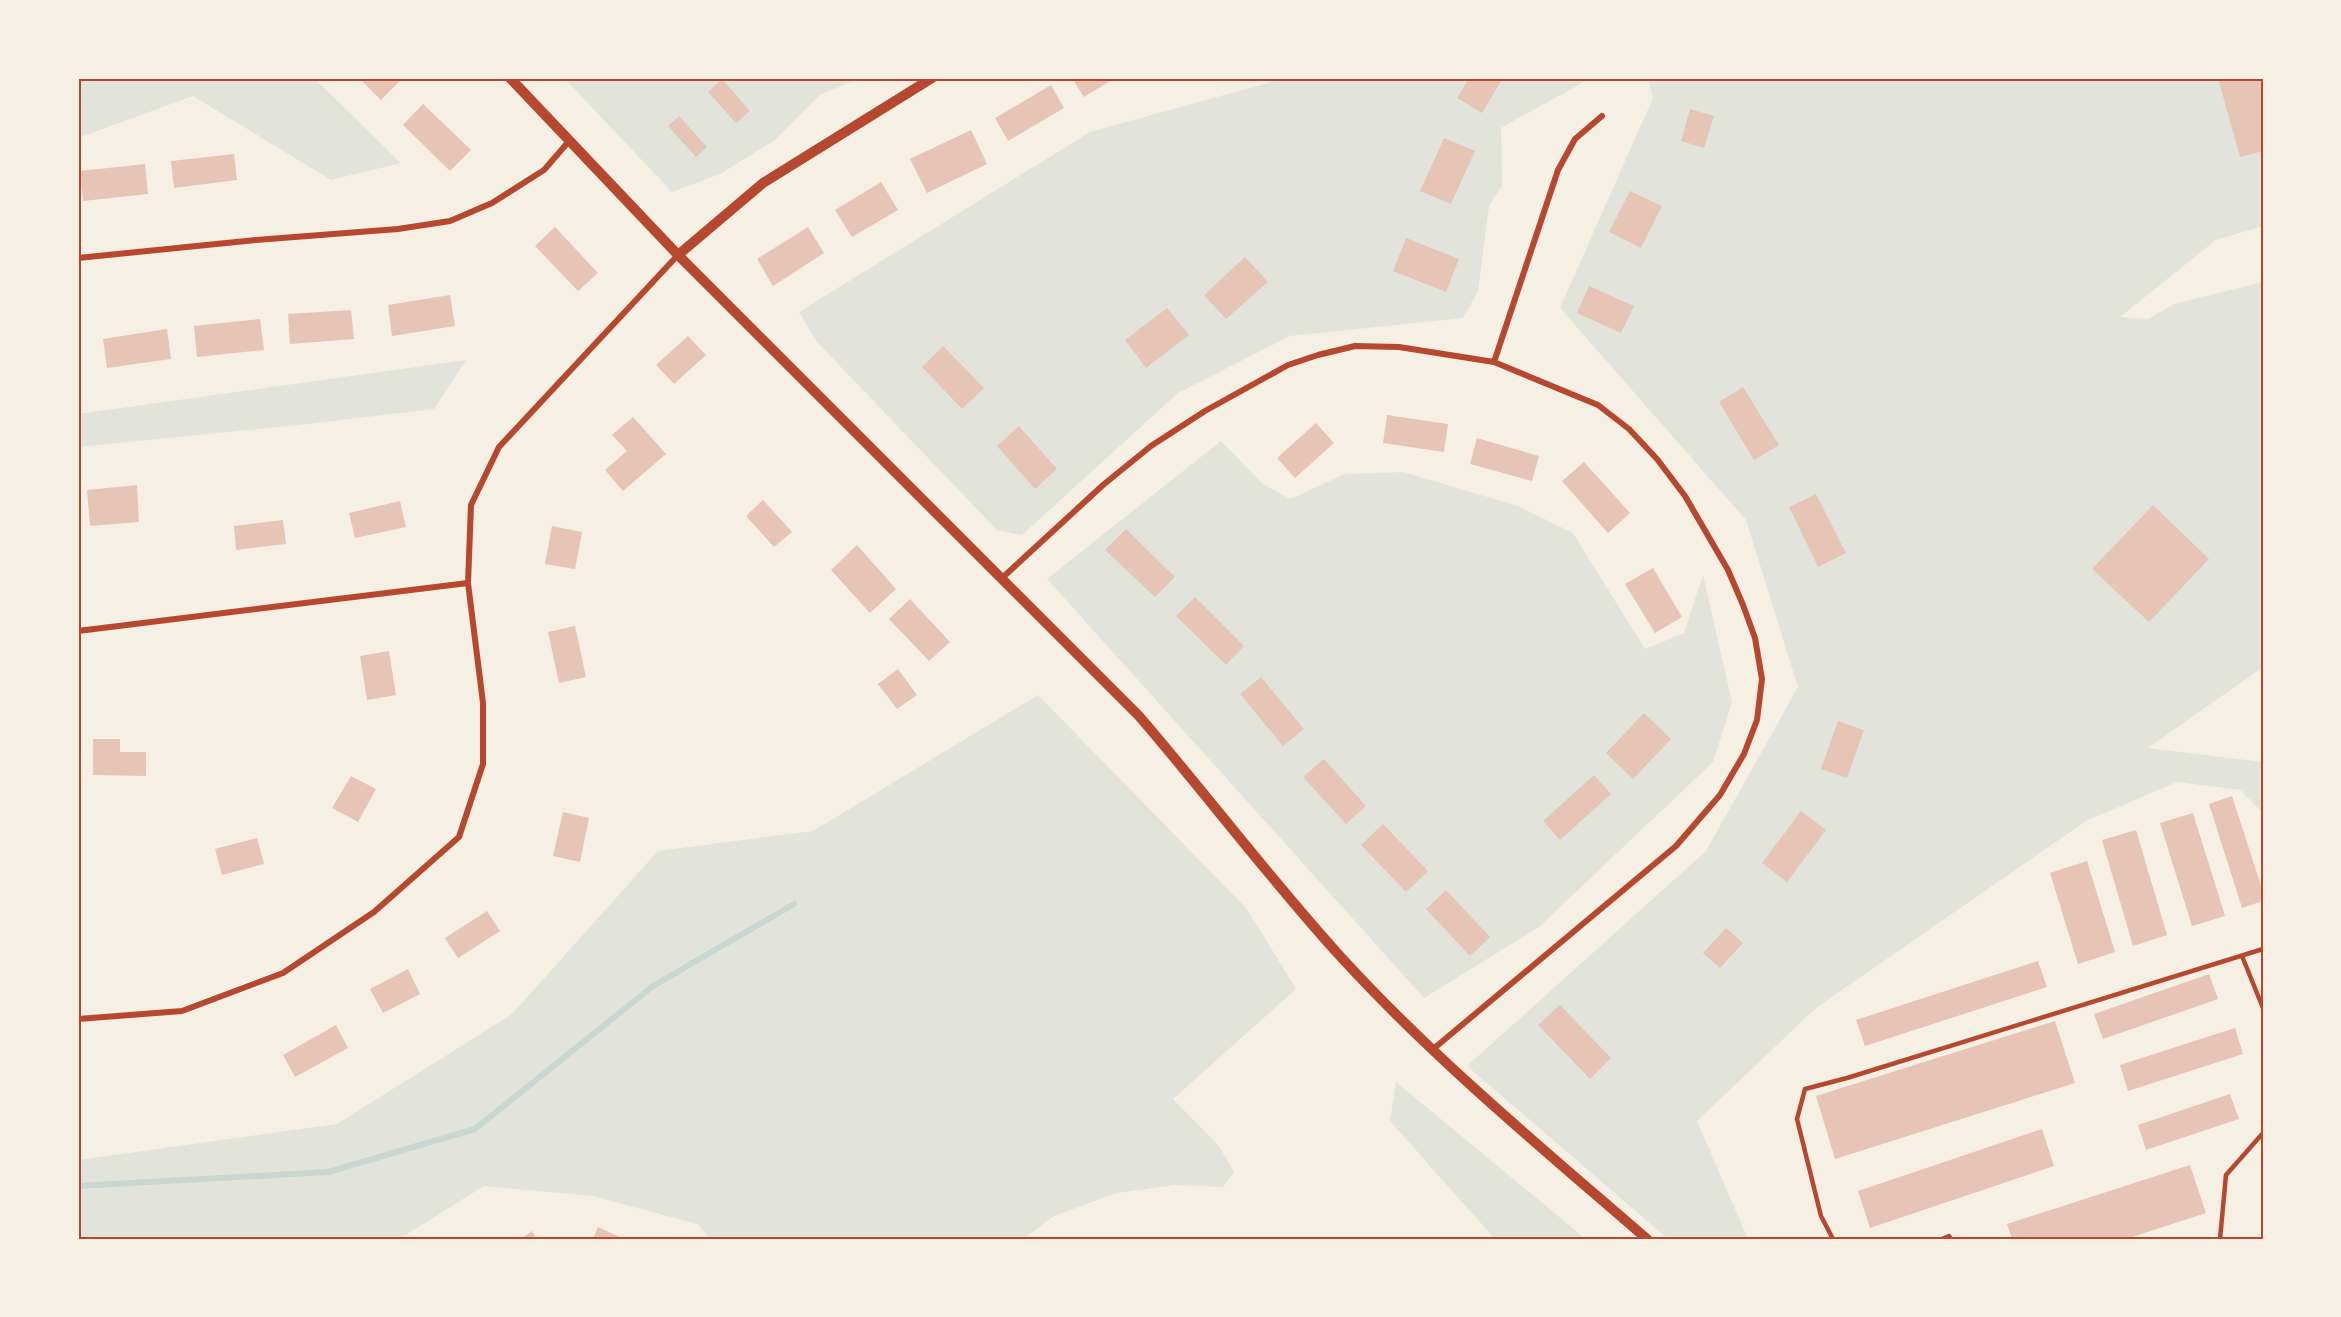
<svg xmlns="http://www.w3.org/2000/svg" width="2341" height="1317" font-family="'Archivo Narrow',sans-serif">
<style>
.green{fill:#e2e4dc}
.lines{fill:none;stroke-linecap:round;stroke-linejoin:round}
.stream{stroke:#c9d6d2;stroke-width:6}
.building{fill:#e6c5b7}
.service{stroke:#b5482f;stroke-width:4.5}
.minor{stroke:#b5482f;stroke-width:6}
.tertiary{stroke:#b5482f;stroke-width:10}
.neatline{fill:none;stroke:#b5482f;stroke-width:2}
</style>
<rect width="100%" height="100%" fill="#f6efe4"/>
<g class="green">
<path d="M 78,78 L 314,78 L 401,163 L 331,180 L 193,96 L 78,138 Z"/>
<path d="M 564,78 L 859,78 L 820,95 L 775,140 L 720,174 L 672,192 Z"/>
<path d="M 1280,78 L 1591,78 L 1501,128 L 1502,186 L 1489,206 L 1478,291 L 1463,318 L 1290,336 L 1178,393 L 1022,535 L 997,530 L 817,342 L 799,312 L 1090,132 L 1278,80 Z"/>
<path d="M 1648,78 L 2263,78 L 2263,226 L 2216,240 L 2120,317 L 2148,319 L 2174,304 L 2263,282 L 2263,667 L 2148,748 L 2263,762 L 2263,813 L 2240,790 L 2177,782 L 2086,821 L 1816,1008 L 1697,1121 L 1748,1239 L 1668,1239 L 1467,1066 L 1706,851 L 1798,687 L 1746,520 L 1560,308 L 1653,98 Z"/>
<path d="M 466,360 L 434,409 L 299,425 L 78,447 L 78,414 Z"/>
<path d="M 1221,441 L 1263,484 L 1290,499 L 1345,474 L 1403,472 L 1518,506 L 1573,533 L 1645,649 L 1684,633 L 1703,575 L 1732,702 L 1713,762 L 1539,927 L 1424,998 L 1047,579 Z"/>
<path d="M 1038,695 L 1247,909 L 1296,989 L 1173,1099 L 1219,1146 L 1234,1172 L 1223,1187 L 1175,1185 L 1117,1193 L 1054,1216 L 1023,1239 L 711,1239 L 697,1224 L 593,1196 L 484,1186 L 399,1239 L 78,1239 L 78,1160 L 337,1124 L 512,1014 L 658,851 L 813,831 Z"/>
<path d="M 1396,1082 L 1575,1230 L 1584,1239 L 1495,1239 L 1390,1121 Z"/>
</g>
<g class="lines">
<path class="stream" d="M 78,1186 L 328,1172 L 475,1129 L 653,986 L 794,904"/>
</g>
<g class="building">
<path d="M 359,78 L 401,78 L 402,79 L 381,100 Z"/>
<path d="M 1072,78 L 1115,78 L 1084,97 Z"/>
<path d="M 1469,78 L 1503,78 L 1482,113 L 1457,98 Z"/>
<path d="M 2218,78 L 2263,78 L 2263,151 L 2240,157 Z"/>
<path d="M 722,79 L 750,111 L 736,123 L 708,92 Z"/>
<path d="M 1051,85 L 1064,108 L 1008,141 L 995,118 Z"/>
<path d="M 423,104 L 471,150 L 450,171 L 403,125 Z"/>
<path d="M 1690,109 L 1714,116 L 1704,148 L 1681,141 Z"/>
<path d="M 679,116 L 707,147 L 696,157 L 668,126 Z"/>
<path d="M 971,130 L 987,164 L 927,193 L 910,159 Z"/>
<path d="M 1444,138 L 1475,151 L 1451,204 L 1420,191 Z"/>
<path d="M 234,154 L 237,180 L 174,188 L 171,161 Z"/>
<path d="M 145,164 L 148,194 L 83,201 L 80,171 Z"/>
<path d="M 881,182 L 898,210 L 852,237 L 835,210 Z"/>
<path d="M 1630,191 L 1662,206 L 1641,248 L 1609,232 Z"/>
<path d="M 555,227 L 598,273 L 578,291 L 535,246 Z"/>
<path d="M 808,227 L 824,253 L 773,286 L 757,259 Z"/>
<path d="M 1406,238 L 1459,259 L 1446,292 L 1393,271 Z"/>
<path d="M 1245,257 L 1268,282 L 1226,319 L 1204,295 Z"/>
<path d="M 1589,286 L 1634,306 L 1621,333 L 1577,313 Z"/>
<path d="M 450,295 L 455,326 L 392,336 L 388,305 Z"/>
<path d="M 1167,308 L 1189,335 L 1146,368 L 1125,340 Z"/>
<path d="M 351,310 L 354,339 L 290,344 L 288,314 Z"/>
<path d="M 260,319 L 264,350 L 197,357 L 194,326 Z"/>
<path d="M 167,329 L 171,359 L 107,368 L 103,339 Z"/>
<path d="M 688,336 L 706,355 L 674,384 L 656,365 Z"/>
<path d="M 943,346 L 984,388 L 962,409 L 922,367 Z"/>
<path d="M 1743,387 L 1779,445 L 1754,460 L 1719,402 Z"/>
<path d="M 1387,415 L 1448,424 L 1444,452 L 1383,443 Z"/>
<path d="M 633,417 L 666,454 L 623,491 L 605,470 L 627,451 L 612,435 Z"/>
<path d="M 1316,423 L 1334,443 L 1295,478 L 1277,458 Z"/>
<path d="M 1019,426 L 1057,469 L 1035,489 L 997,446 Z"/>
<path d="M 1477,438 L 1539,456 L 1532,481 L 1470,464 Z"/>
<path d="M 1584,462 L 1630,513 L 1608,533 L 1562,481 Z"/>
<path d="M 137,485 L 139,522 L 90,526 L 87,490 Z"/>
<path d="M 1816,494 L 1846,553 L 1818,567 L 1789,507 Z"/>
<path d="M 763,500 L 792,532 L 774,547 L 746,516 Z"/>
<path d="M 400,501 L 406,527 L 355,538 L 349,513 Z"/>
<path d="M 2153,505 L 2209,559 L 2149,622 L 2092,569 Z"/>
<path d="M 283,520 L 286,544 L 236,550 L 234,526 Z"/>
<path d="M 552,526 L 582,532 L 575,569 L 545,564 Z"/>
<path d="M 1126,529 L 1175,577 L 1155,597 L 1105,550 Z"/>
<path d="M 857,545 L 896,589 L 870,613 L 831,570 Z"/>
<path d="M 1653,568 L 1682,617 L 1655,633 L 1625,584 Z"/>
<path d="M 1195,597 L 1244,646 L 1226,665 L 1176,616 Z"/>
<path d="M 910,599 L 950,642 L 929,661 L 889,619 Z"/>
<path d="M 575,626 L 586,677 L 559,683 L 548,632 Z"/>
<path d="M 389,651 L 396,695 L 367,700 L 360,656 Z"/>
<path d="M 898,669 L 917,695 L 897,709 L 878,684 Z"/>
<path d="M 1261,677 L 1304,729 L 1283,746 L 1240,694 Z"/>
<path d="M 1644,713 L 1671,739 L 1633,779 L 1606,753 Z"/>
<path d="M 1838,721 L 1864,730 L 1847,778 L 1821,769 Z"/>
<path d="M 93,739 L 120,739 L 120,752 L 146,752 L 146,776 L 93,775 Z"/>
<path d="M 1324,759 L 1366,806 L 1346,824 L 1303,777 Z"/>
<path d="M 1594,775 L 1611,794 L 1560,840 L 1543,821 Z"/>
<path d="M 351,776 L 376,789 L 358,822 L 332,808 Z"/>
<path d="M 2232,796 L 2263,892 L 2263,901 L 2242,908 L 2209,804 Z"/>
<path d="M 1801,811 L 1826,830 L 1787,882 L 1762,863 Z"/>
<path d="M 563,812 L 589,818 L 580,862 L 553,856 Z"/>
<path d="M 2193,813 L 2225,916 L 2192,926 L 2160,823 Z"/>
<path d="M 1383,824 L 1428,871 L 1406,892 L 1361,845 Z"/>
<path d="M 2136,830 L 2167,935 L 2133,946 L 2102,840 Z"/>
<path d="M 257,838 L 264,864 L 222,875 L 215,849 Z"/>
<path d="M 2087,861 L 2115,952 L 2078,964 L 2050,873 Z"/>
<path d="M 1446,890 L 1490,937 L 1470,956 L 1426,909 Z"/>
<path d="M 487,911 L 500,931 L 458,958 L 445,938 Z"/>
<path d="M 1726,928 L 1743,943 L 1720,968 L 1703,953 Z"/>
<path d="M 2038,961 L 2047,987 L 1865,1046 L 1856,1020 Z"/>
<path d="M 408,969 L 420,994 L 383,1013 L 370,989 Z"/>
<path d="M 2209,974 L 2218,999 L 2103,1039 L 2094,1014 Z"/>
<path d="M 1560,1005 L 1611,1058 L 1590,1079 L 1538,1025 Z"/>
<path d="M 2055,1021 L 2075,1083 L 1835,1159 L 1816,1096 Z"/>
<path d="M 336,1025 L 348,1048 L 295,1077 L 283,1055 Z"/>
<path d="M 2235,1028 L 2243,1054 L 2128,1091 L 2120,1065 Z"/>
<path d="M 2230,1094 L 2239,1119 L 2146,1150 L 2138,1125 Z"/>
<path d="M 2042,1129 L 2054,1166 L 1870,1228 L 1858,1191 Z"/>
<path d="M 2190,1165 L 2206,1213 L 2126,1239 L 2012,1239 L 2007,1224 Z"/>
<path d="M 598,1227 L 624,1239 L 593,1239 Z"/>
<path d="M 532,1231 L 537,1239 L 521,1239 Z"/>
</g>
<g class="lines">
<g class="service">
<path d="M 2242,956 L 2263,1008"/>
<path d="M 1833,1239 L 1821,1216 L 1797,1119 L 1805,1089 L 1847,1078 L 2263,949"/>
<path d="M 1942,1239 L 1949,1236 L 1951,1239"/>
<path d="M 2220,1239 L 2226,1175 L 2263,1133"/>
</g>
<g class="minor">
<path d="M 78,258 L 256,240 L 398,229 L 450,221 L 492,203 L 544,170 L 570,140"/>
<path d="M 1494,362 L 1558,170 L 1575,139 L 1602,116"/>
<path d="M 1001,579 L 1103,485 L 1151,446 L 1205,411 L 1288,365 L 1318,355 L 1355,346 L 1399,347 L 1494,362 L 1598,405 L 1629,429 L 1657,459 L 1685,496 L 1728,570 L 1743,605 L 1755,638 L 1762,679 L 1757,720 L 1744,754 L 1720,795 L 1676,846 L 1432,1050"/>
<path d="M 78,631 L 468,583"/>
<path d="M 78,1019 L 182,1011 L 283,973 L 374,912 L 459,837 L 483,764 L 483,703 L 468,583 L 471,505 L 499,447 L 678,255"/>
</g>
<g class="tertiary">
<path d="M 510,78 L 678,255 L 1139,716 C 1207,795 1270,879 1340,956 C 1434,1059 1542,1148 1647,1239"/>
<path d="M 678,255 L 763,183 L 932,78"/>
</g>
</g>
<rect width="2341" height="1317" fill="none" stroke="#f6efe4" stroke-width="159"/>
<rect x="80" y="80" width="2182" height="1158" class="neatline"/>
</svg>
